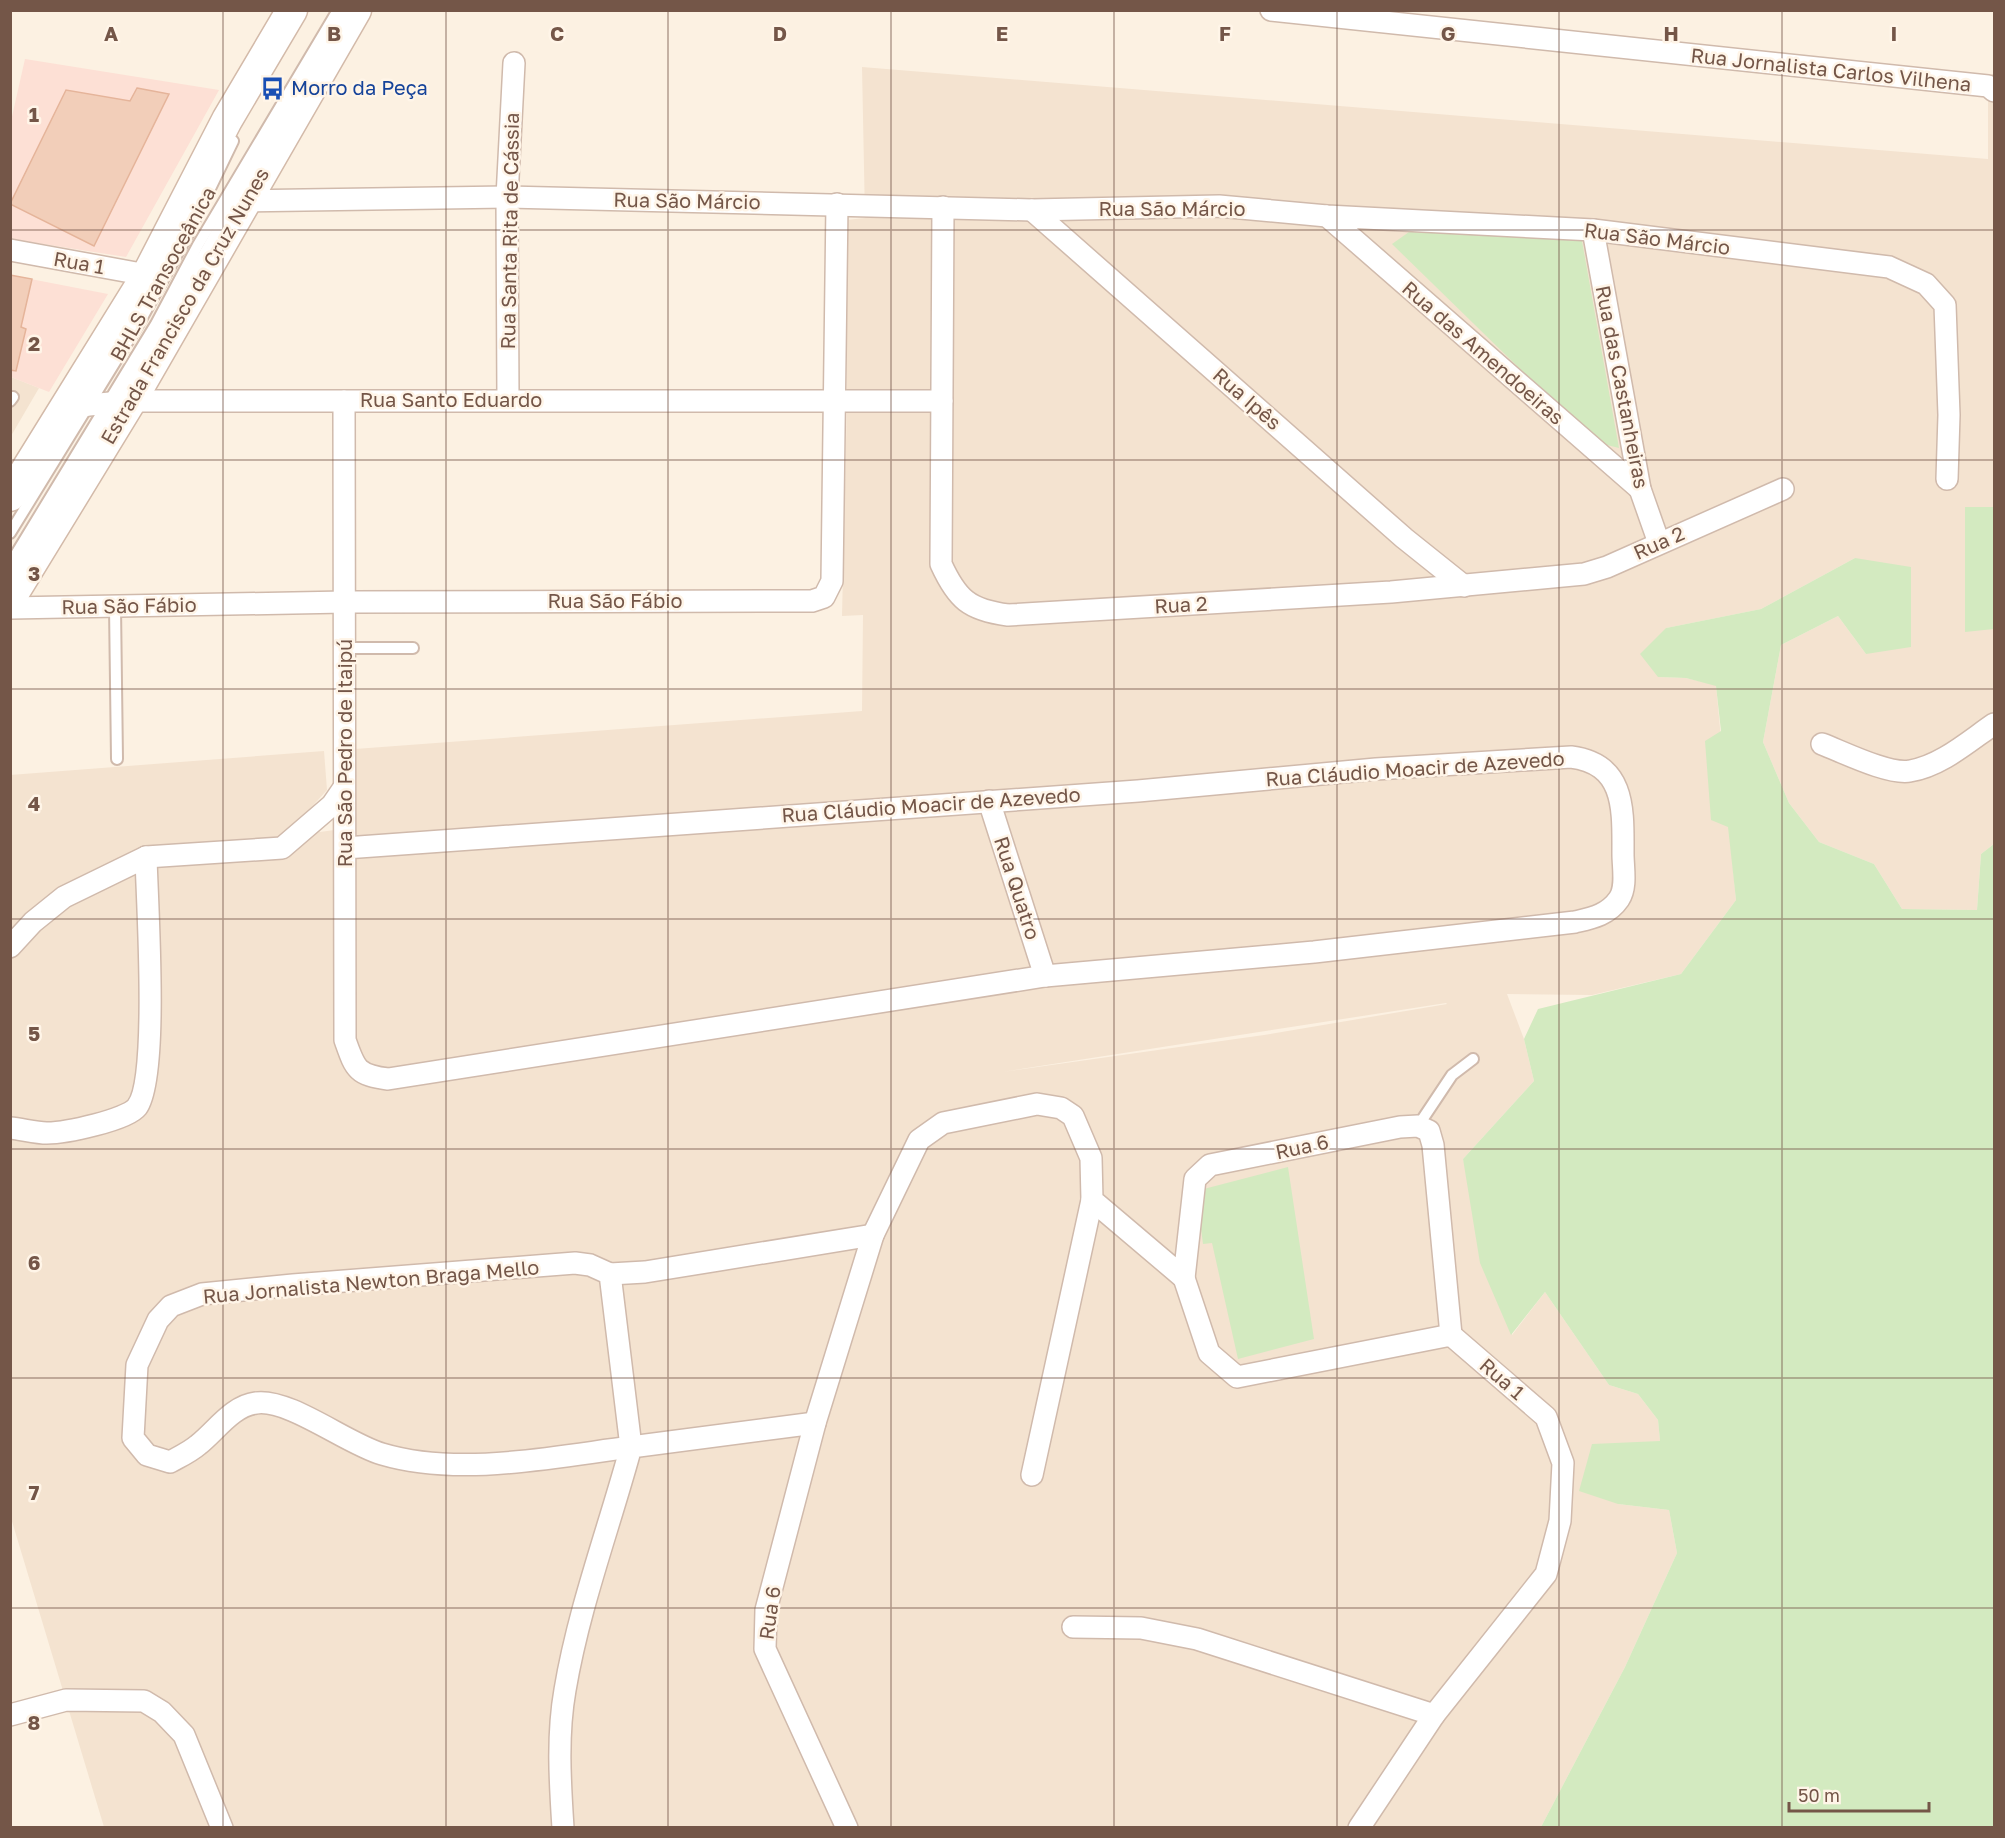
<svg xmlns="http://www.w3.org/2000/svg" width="2005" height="1838" font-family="'Golos Text',sans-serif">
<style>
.residential{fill:#f4e3d0;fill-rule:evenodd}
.commercial{fill:#fde0d5}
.green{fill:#d3eac0}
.building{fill:#f2ceb9;stroke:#e5b49a;stroke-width:1.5}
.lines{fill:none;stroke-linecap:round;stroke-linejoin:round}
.lane-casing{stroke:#d0baac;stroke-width:14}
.street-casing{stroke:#d0baac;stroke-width:24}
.secondary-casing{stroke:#d3baa9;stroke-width:33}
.lane{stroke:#fff;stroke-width:10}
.street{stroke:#fff;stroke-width:21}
.secondary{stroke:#fff;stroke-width:30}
.grid{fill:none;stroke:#745648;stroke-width:1.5;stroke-opacity:0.55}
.labels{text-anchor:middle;stroke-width:5;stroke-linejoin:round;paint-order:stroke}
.street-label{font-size:20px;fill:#745648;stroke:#fff5e8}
.transit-label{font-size:20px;fill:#164399;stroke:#fff5e8;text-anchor:start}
.grid-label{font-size:20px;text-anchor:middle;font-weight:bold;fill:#745648;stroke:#fff5e8;stroke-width:5;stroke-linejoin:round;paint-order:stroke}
</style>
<rect width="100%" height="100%" fill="#fcf1e2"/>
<g class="residential">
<path d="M 862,67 L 1988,159 L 1988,86 L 1992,74 L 1994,74 L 1994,844 L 1981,854 L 1977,910 L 1902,909 L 1874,864 L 1819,842 L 1789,803 L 1763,742 L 1781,645 L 1838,616 L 1866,654 L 1855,558 L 1761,609 L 1666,628 L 1658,677 L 1686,678 L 1716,685 L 1736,900 L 1681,974 L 1592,995 L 1507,994 L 1524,1039 L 1534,1081 L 1463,1159 L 1512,1335 L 1545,1292 L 1609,1385 L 1638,1394 L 1658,1420 L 1660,1441 L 1618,1504 L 1669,1510 L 1677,1553 L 1625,1667 L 1541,1827 L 104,1827 L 11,1518 L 10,775 L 324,751 L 327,790 L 307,812 L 320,832 L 356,827 L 355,749 L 862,711 L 863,615 L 842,616 L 847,401 L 846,220 L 865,218 ZM 1447,1004 L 1264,1035 L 1002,1072 L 1446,1003 Z"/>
<path d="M 11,377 L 39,388 L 11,436 Z"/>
</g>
<g class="commercial">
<path d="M 25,59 L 219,90 L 126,257 L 11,239 L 11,121 Z"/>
<path d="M 10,275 L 108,294 L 49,392 L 11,377 Z"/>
</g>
<g class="green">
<path d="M 1409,232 L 1561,236 L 1582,241 L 1619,448 L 1595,442 L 1392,244 Z"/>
<path d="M 1965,507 L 1994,507 L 1994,629 L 1965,632 Z"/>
<path d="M 1855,558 L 1911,567 L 1911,647 L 1866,654 L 1838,616 L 1781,645 L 1763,742 L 1789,803 L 1819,842 L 1874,864 L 1902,909 L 1977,910 L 1981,854 L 1994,844 L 1994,1827 L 1541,1827 L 1625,1667 L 1677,1553 L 1669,1510 L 1618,1504 L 1579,1491 L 1592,1444 L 1660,1441 L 1658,1420 L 1638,1394 L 1609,1385 L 1545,1292 L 1511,1335 L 1480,1263 L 1463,1159 L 1534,1081 L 1524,1039 L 1538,1009 L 1681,974 L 1736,900 L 1728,827 L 1711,820 L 1705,741 L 1721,731 L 1716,686 L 1686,678 L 1658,677 L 1640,654 L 1666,628 L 1761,609 Z"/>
<path d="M 1288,1167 L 1314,1339 L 1238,1359 L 1212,1243 L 1203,1244 L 1196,1191 Z"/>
</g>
<g class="building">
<path d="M 137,88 L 169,94 L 94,246 L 10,204 L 66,90 L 130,101 Z"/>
<path d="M 10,275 L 32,279 L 21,327 L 26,329 L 16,371 L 10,370 Z"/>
</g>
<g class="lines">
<defs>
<g id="lane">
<path d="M 10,401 L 13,397"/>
<path d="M 10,533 L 139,323 L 188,234 L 233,141"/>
<path d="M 10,564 L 156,324 L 198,245 L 338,10"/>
<path d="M 115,607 L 117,759"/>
<path d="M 345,648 L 413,648"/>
<path d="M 1418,1126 L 1452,1075 L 1473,1059"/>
</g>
<g id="street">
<path d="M 1271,10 L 1988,86 L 1994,91"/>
<path d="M 245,201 L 507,197 L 1032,210 L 1219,206 L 1327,216 L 1593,230 L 1889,267 L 1926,284 L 1945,305 L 1949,415 L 1947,479"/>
<path d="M 943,207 L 941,564 C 957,599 969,610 1008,615 L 1391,592 L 1584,574 L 1607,567 L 1783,489"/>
<path d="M 1032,210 L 1404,538 L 1464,586"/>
<path d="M 1327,216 L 1640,489"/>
<path d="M 1593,230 L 1640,489 L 1659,543"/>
<path d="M 10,250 L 147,275"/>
<path d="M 508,400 L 507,197 L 514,63"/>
<path d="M 344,401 L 345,1040 C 355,1068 356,1075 388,1079 L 1045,976 L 1314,952 L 1575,922 C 1592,918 1608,915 1619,899 C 1627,887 1623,868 1623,854 C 1623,810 1626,764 1571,757 L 1376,769 L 1138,791 L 345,848"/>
<path d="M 66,410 L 89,405 L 131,401 L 942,401"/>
<path d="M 10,608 L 345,602 L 812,601 L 824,597 L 832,581 L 837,204"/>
<path d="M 1822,744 C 1843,752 1889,775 1910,771 C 1941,766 1969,741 1994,724"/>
<path d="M 989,801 L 1045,976"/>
<path d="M 10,947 L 33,922 L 64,897 L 146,857 L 282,848 L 332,805 L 343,789"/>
<path d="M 10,1128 C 22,1129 35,1133 47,1133 C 65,1133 127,1120 137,1107 C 159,1078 147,902 146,857"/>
<path d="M 575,1263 L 590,1265 L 610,1274 L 631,1447 C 553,1457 459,1477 382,1454 C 347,1444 289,1398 256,1403 C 232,1406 216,1431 198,1445 C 190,1452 179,1457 170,1462 L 147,1455 L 133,1438 L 137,1365 L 158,1320 L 171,1306 L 202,1294 L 293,1285 Z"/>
<path d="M 610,1274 L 645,1272 L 873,1235"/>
<path d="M 1184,1278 L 1209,1353 L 1237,1377 L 1451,1335 L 1546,1417 L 1563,1463 L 1560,1521 L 1546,1574 L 1434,1715 L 1359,1828"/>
<path d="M 1032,1475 L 1092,1200"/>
<path d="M 1073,1627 L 1141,1628 L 1197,1639 L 1434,1715"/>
<path d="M 10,1715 L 66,1700 L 144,1701 L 162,1712 L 184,1735 L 222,1828"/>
<path d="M 563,1828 C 560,1782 557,1735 565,1690 C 579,1607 609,1528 631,1447 L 815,1423"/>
<path d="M 847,1828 L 765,1649 L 766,1610 L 815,1423 L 873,1235 L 919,1140 L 943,1123 L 1037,1104 L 1061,1108 L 1073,1116 L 1091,1158 L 1092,1200 L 1184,1278 L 1195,1179 L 1210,1165 L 1400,1127 L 1418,1126 L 1429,1131 L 1433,1145 L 1451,1335"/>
</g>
<g id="secondary">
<path d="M 10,496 L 147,275 L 227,120 L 292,10"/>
<path d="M 10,599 L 131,401 L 356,10"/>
</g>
</defs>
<use href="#lane" class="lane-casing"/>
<use href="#street" class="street-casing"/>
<use href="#secondary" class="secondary-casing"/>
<use href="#lane" class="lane"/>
<use href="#street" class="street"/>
<use href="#secondary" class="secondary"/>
</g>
<path class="grid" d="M 223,10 L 223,1828M 446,10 L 446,1828M 668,10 L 668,1828M 891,10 L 891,1828M 1114,10 L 1114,1828M 1337,10 L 1337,1828M 1559,10 L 1559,1828M 1782,10 L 1782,1828M 10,230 L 1994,230M 10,460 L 1994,460M 10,689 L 1994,689M 10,919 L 1994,919M 10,1149 L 1994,1149M 10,1378 L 1994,1378M 10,1608 L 1994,1608"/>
<defs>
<symbol id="bus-bare" viewBox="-9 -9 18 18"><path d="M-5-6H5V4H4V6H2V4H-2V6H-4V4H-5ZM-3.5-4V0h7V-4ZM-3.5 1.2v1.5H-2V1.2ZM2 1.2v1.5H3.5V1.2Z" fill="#1a4fb4" stroke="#fff5e8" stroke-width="2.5" paint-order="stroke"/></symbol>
</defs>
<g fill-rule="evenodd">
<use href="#bus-bare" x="256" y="72" width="33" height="33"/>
</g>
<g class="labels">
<g class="street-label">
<text transform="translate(1831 70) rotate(6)" y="7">Rua Jornalista Carlos Vilhena</text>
<text transform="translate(687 201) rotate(1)" y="7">Rua São Márcio</text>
<text x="1172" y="216">Rua São Márcio</text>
<text transform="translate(510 231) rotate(-89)" y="7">Rua Santa Rita de Cássia</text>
<text transform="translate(1657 239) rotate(7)" y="7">Rua São Márcio</text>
<text transform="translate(79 263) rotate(10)" y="7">Rua 1</text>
<text transform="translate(163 274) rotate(-61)" y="7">BHLS Transoceânica</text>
<text transform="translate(185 306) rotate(-60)" y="7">Estrada Francisco da Cruz Nunes</text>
<text transform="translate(1483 353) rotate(41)" y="7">Rua das Amendoeiras</text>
<text transform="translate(1622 387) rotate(79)" y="7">Rua das Castanheiras</text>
<text transform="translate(1247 399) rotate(41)" y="7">Rua Ipês</text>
<text x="451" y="407">Rua Santo Eduardo</text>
<text transform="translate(1659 543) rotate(-24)" y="7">Rua 2</text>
<text x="615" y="608">Rua São Fábio</text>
<text transform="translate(1181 605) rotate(-3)" y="7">Rua 2</text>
<text transform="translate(129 606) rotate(-1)" y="7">Rua São Fábio</text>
<text transform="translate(345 753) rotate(-90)" y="7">Rua São Pedro de Itaipú</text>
<text transform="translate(1415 769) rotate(-4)" y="7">Rua Cláudio Moacir de Azevedo</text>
<text transform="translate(931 805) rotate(-4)" y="7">Rua Cláudio Moacir de Azevedo</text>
<text transform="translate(1017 888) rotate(72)" y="7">Rua Quatro</text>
<text transform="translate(1302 1147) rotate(-12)" y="7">Rua 6</text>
<text transform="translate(371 1282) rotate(-5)" y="7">Rua Jornalista Newton Braga Mello</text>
<text transform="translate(1502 1379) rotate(41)" y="7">Rua 1</text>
<text transform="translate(770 1613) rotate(-82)" y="7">Rua 6</text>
</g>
<g class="transit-label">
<text x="291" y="95">Morro da Peça</text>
</g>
</g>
<g class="grid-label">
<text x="111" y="41">A</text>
<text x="334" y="41">B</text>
<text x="557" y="41">C</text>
<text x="780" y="41">D</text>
<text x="1002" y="41">E</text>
<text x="1225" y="41">F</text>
<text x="1448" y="41">G</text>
<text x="1671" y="41">H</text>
<text x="1894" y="41">I</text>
<text x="34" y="122">1</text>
<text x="34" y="351">2</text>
<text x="34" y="581">3</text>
<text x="34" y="811">4</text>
<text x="34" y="1041">5</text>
<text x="34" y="1270">6</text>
<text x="34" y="1500">7</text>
<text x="34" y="1730">8</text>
</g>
<rect width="2005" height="1838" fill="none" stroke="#745648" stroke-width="24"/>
<path d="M1789 1802v9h140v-9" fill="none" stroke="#745648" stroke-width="3"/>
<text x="1798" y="1802" font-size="18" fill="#745648" stroke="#fff5e8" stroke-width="4.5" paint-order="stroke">50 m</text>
</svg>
